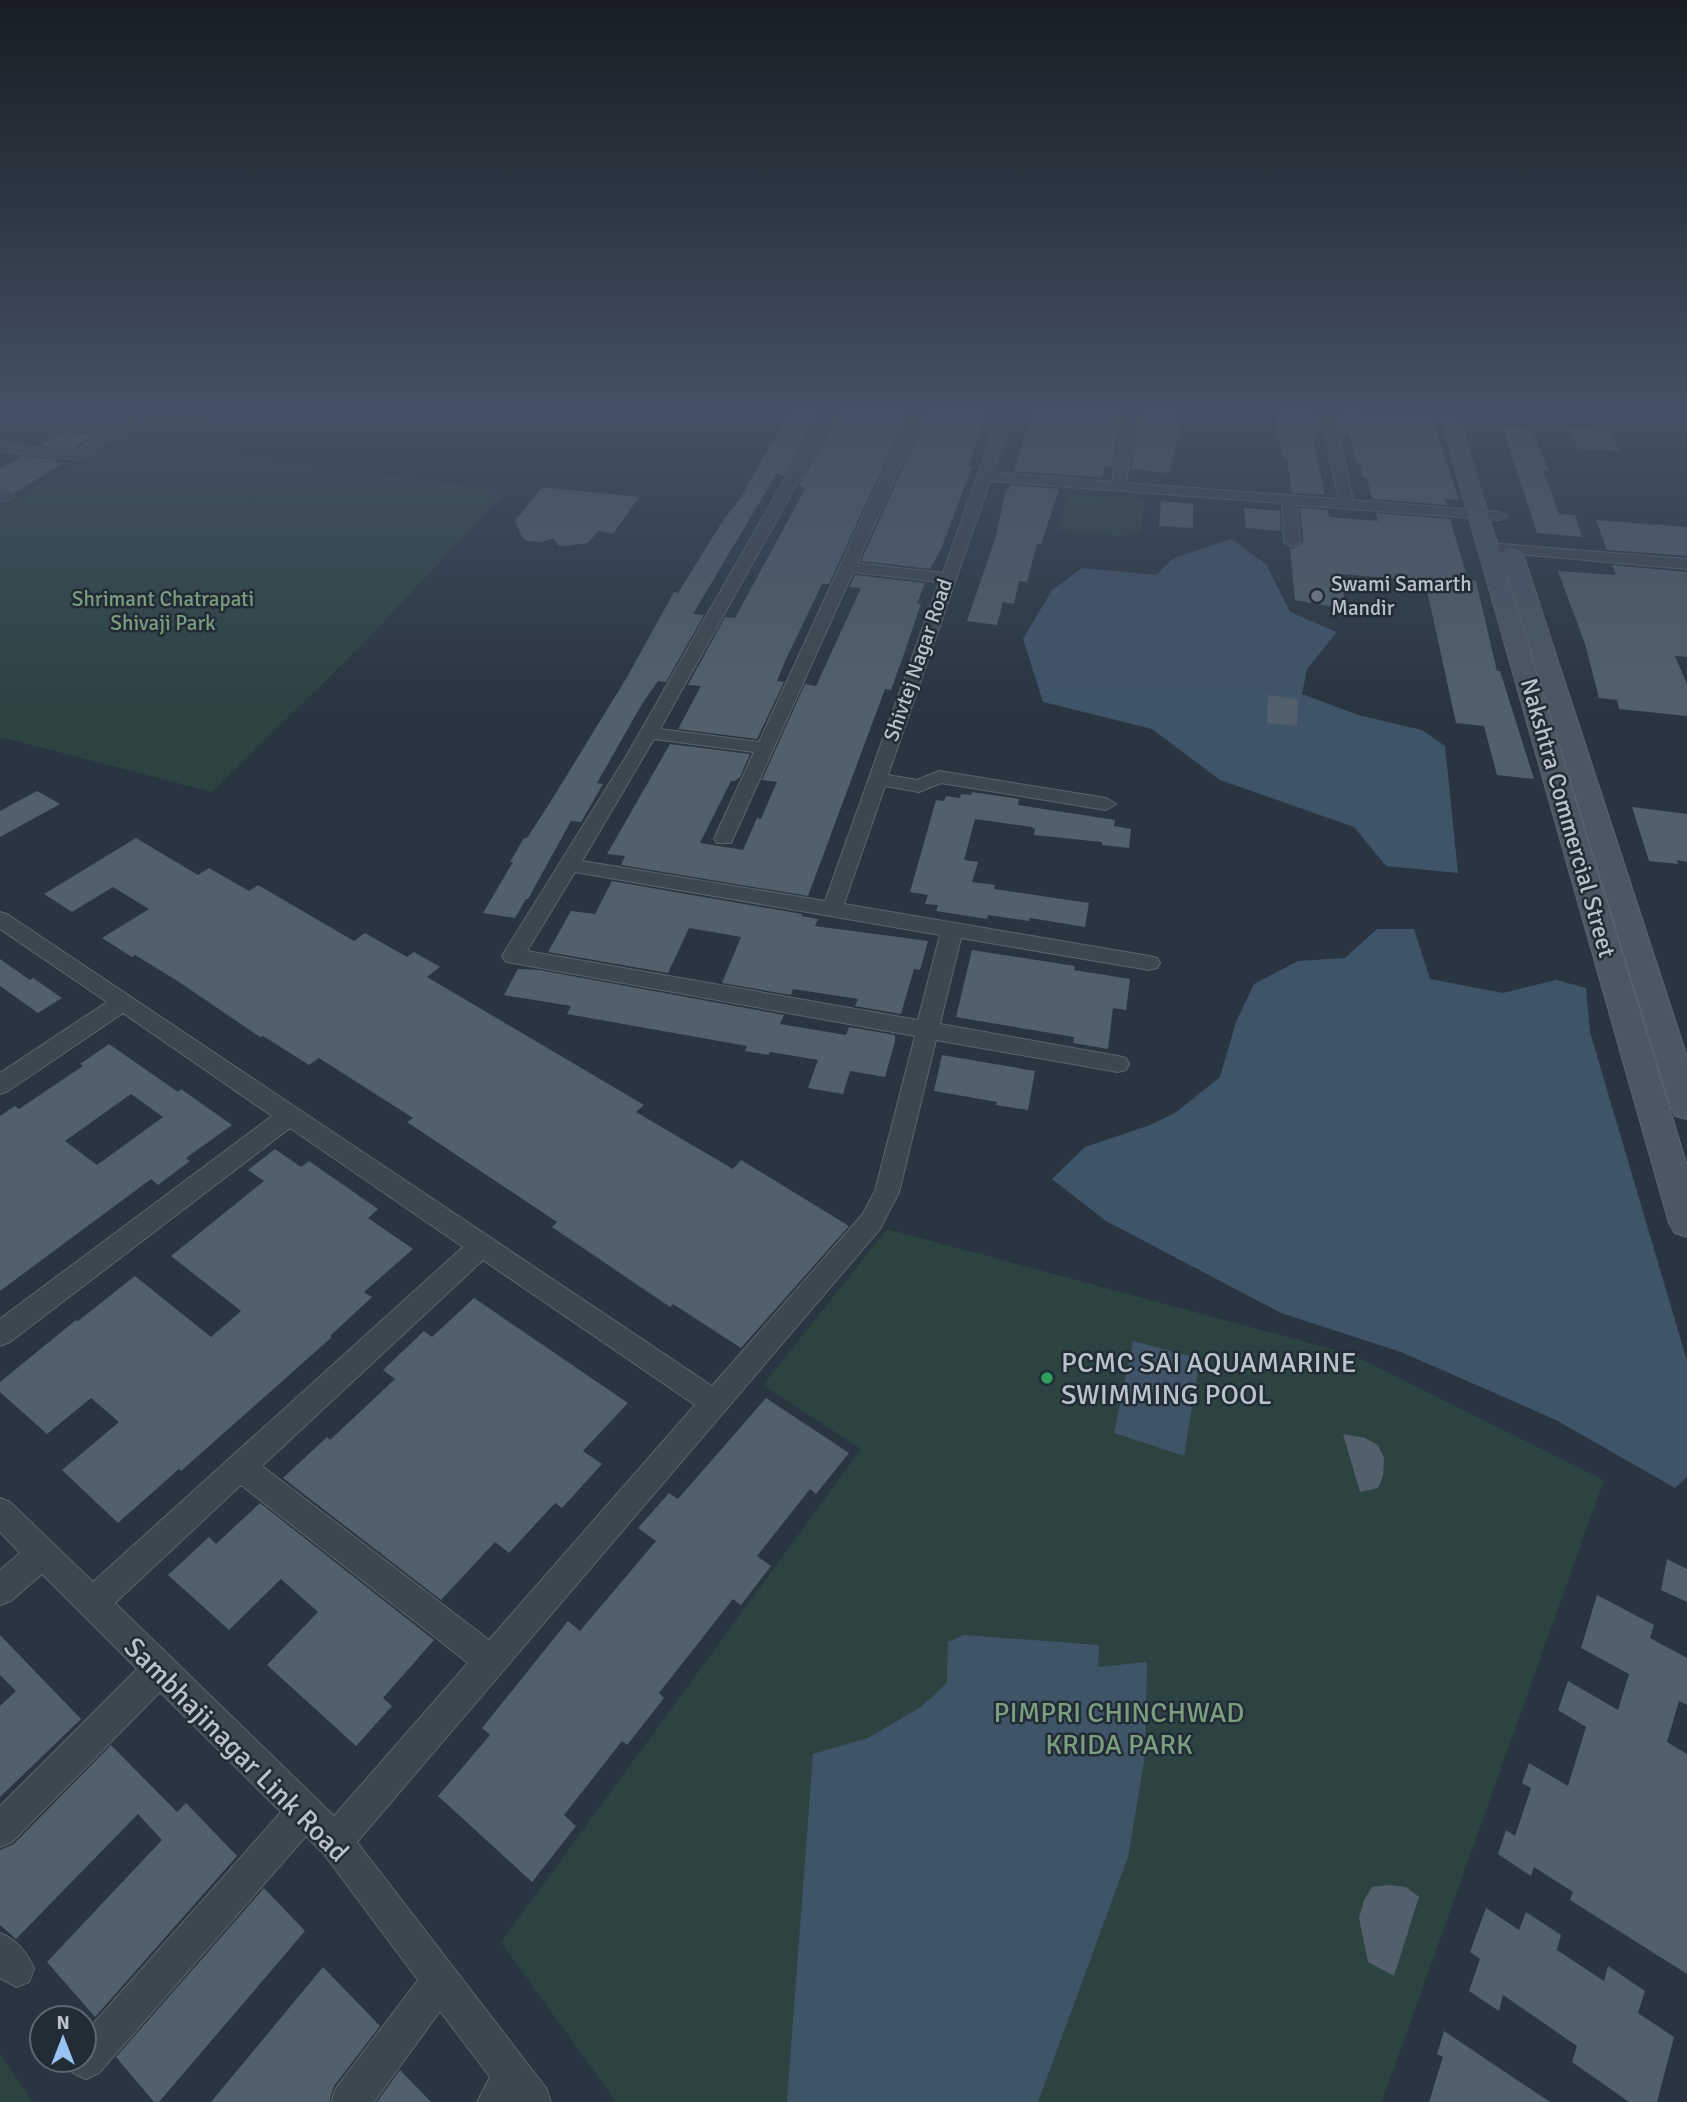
<svg xmlns="http://www.w3.org/2000/svg" width="1687" height="2102" font-family="Signika,sans-serif">
<style>
.green{fill:#2c4342}
.water{fill:#405468}
.building{fill:#52606b;fill-rule:evenodd}
.lines{fill:none;stroke-linecap:round;stroke-linejoin:round}
.street-casing{stroke:#5b656e;stroke-width:2}
.secondary-casing{stroke:#5b656e;stroke-width:2}
.street{fill:#3d4750;fill-rule:evenodd}
.secondary{fill:#4b5763;fill-rule:evenodd}
.worship-dot{fill:#6b7280;stroke:#222c36;stroke-width:2.5}
.leisure-dot{fill:#2e9e5b;stroke:#222c36;stroke-width:2.5}
.labels{text-anchor:middle;stroke-width:5;stroke-linejoin:round;paint-order:stroke}
.far-poi-label{font-size:21px;fill:#bac2cb;stroke:#222c36;text-anchor:start}
.far-park-label{font-size:21px;fill:#7a9e7f;stroke:#222c36}
.far-street-label{font-size:21px;fill:#bac2cb;stroke:#222c36}
.street-label{font-size:24px;fill:#bac2cb;stroke:#222c36}
.near-poi-label{font-size:28px;fill:#bac2cb;stroke:#222c36;text-anchor:start}
.near-park-label{font-size:28px;fill:#7a9e7f;stroke:#222c36}
.near-street-label{font-size:28px;fill:#bac2cb;stroke:#222c36}
</style>
<rect width="100%" height="100%" fill="#293540"/>
<g class="green">
<path d="M 157,412 L 219,412 L 172,447 L 507,491 L 360,647 L 212,792 L 0,737 L 0,506 L 84,460 Z"/>
<path d="M 1068,494 L 1144,499 L 1141,533 L 1126,531 L 1126,537 L 1058,530 Z"/>
<path d="M 887,1229 L 1351,1354 L 1604,1480 L 1382,2102 L 616,2102 L 501,1942 L 861,1449 L 763,1385 Z"/>
<path d="M 0,2054 L 33,2102 L 0,2102 Z"/>
</g>
<g class="water">
<path d="M 1231,539 L 1266,564 L 1290,612 L 1337,632 L 1307,669 L 1302,694 L 1358,715 L 1422,730 L 1445,746 L 1458,873 L 1386,866 L 1354,827 L 1220,780 L 1152,729 L 1043,702 L 1023,639 L 1052,590 L 1082,568 L 1156,575 L 1174,558 Z"/>
<path d="M 1377,929 L 1414,929 L 1430,979 L 1503,993 L 1556,980 L 1586,988 L 1590,1032 L 1687,1361 L 1687,1477 L 1675,1488 L 1556,1420 L 1401,1352 L 1281,1313 L 1106,1221 L 1052,1179 L 1085,1147 L 1150,1125 L 1175,1113 L 1220,1077 L 1236,1022 L 1254,984 L 1298,961 L 1345,958 Z"/>
<path d="M 1133,1341 L 1200,1359 L 1184,1456 L 1114,1433 Z"/>
<path d="M 964,1635 L 1099,1645 L 1098,1667 L 1147,1662 L 1145,1755 L 1128,1857 L 1038,2102 L 787,2102 L 813,1754 L 868,1738 L 921,1707 L 947,1683 L 948,1642 Z"/>
</g>
<g class="building">
<path d="M 789,412 L 820,412 L 783,477 L 777,473 L 693,614 L 704,615 L 666,682 L 658,681 L 642,704 L 597,783 L 603,784 L 581,822 L 571,821 L 528,899 L 526,899 L 515,918 L 483,913 L 513,862 L 510,862 L 524,838 L 527,838 L 551,801 L 627,677 L 674,592 L 678,593 L 722,522 L 739,500 Z"/>
<path d="M 840,412 L 908,412 L 829,584 L 822,584 L 786,659 L 777,681 L 784,682 L 757,739 L 678,729 L 701,686 L 688,685 L 725,617 L 735,618 L 805,489 L 799,485 Z"/>
<path d="M 928,412 L 988,412 L 968,466 L 972,467 L 941,549 L 930,569 L 861,561 Z"/>
<path d="M 1032,412 L 1121,412 L 1112,467 L 1104,467 L 1102,477 L 1014,471 Z"/>
<path d="M 1140,412 L 1182,412 L 1170,473 L 1131,469 Z"/>
<path d="M 1280,412 L 1318,412 L 1322,432 L 1312,431 L 1325,495 L 1292,493 L 1287,459 L 1283,458 L 1275,415 L 1281,415 Z"/>
<path d="M 1337,412 L 1430,414 L 1459,500 L 1445,499 L 1447,505 L 1372,499 L 1367,478 L 1363,478 L 1360,464 L 1356,463 L 1349,433 L 1341,433 Z"/>
<path d="M 1502,426 L 1531,428 L 1549,471 L 1543,470 L 1559,514 L 1575,515 L 1582,537 L 1537,533 Z"/>
<path d="M 1568,429 L 1609,431 L 1619,451 L 1579,449 Z"/>
<path d="M 64,432 L 92,435 L 71,450 L 40,446 Z"/>
<path d="M 22,456 L 57,460 L 54,462 L 63,463 L 15,493 L 0,489 L 0,469 Z"/>
<path d="M 1010,485 L 1059,489 L 1041,544 L 1037,544 L 1027,582 L 1019,581 L 1014,604 L 1003,602 L 997,625 L 967,621 L 996,536 L 1006,489 L 1009,489 Z"/>
<path d="M 542,487 L 639,497 L 613,534 L 598,531 L 588,543 L 564,546 L 558,545 L 553,538 L 542,542 L 527,541 L 522,537 L 515,521 Z"/>
<path d="M 1161,501 L 1193,504 L 1193,528 L 1159,526 Z"/>
<path d="M 1244,508 L 1280,511 L 1281,531 L 1246,528 Z"/>
<path d="M 1300,508 L 1328,510 L 1329,517 L 1378,521 L 1376,513 L 1450,519 L 1468,580 L 1476,581 L 1497,671 L 1500,671 L 1534,779 L 1497,775 L 1484,726 L 1456,723 L 1425,581 L 1340,574 L 1346,609 L 1295,600 L 1290,549 L 1293,549 L 1303,542 Z"/>
<path d="M 1596,520 L 1687,527 L 1687,556 L 1607,550 Z"/>
<path d="M 1612,565 L 1687,572 L 1687,657 L 1675,656 L 1687,684 L 1687,716 L 1619,709 L 1617,700 L 1599,698 L 1585,644 L 1558,571 L 1616,575 Z"/>
<path d="M 855,575 L 925,583 L 917,604 L 921,604 L 905,651 L 891,690 L 885,689 L 808,896 L 621,865 L 625,856 L 607,854 L 670,744 L 750,754 L 740,777 L 735,781 L 731,781 L 700,843 L 743,850 L 757,818 L 761,819 L 777,782 L 762,780 L 805,684 L 816,686 L 861,588 L 849,587 Z"/>
<path d="M 1268,695 L 1298,699 L 1297,726 L 1267,723 Z"/>
<path d="M 37,791 L 60,804 L 0,837 L 0,811 Z"/>
<path d="M 972,792 L 1019,799 L 1018,805 L 1115,820 L 1114,826 L 1131,829 L 1129,848 L 1102,845 L 1102,842 L 1034,835 L 1035,829 L 1031,827 L 975,819 L 964,860 L 978,862 L 972,882 L 995,885 L 994,889 L 1089,903 L 1085,927 L 1030,918 L 1029,921 L 988,915 L 987,919 L 936,911 L 938,905 L 925,904 L 928,895 L 910,892 L 936,800 L 944,801 L 946,796 L 960,798 L 961,794 L 971,795 Z"/>
<path d="M 1632,807 L 1687,814 L 1687,862 L 1677,860 L 1678,864 L 1649,861 Z"/>
<path d="M 136,838 L 198,875 L 209,868 L 249,891 L 258,885 L 354,941 L 365,933 L 407,957 L 414,952 L 440,967 L 427,977 L 644,1105 L 636,1112 L 733,1169 L 741,1160 L 849,1226 L 741,1348 L 673,1304 L 670,1307 L 552,1227 L 557,1222 L 407,1122 L 413,1118 L 319,1058 L 309,1065 L 263,1036 L 260,1037 L 176,980 L 135,955 L 132,957 L 102,938 L 149,909 L 113,887 L 72,912 L 44,894 Z"/>
<path d="M 612,881 L 802,914 L 801,916 L 818,919 L 815,926 L 928,941 L 920,970 L 914,969 L 901,1014 L 855,1006 L 858,999 L 793,989 L 791,995 L 722,983 L 741,937 L 689,928 L 668,973 L 548,952 L 571,911 L 595,914 Z"/>
<path d="M 972,950 L 1075,966 L 1074,970 L 1130,979 L 1126,1010 L 1113,1008 L 1108,1049 L 1073,1043 L 1074,1037 L 956,1017 Z"/>
<path d="M 0,959 L 30,980 L 33,978 L 62,998 L 38,1013 L 0,986 Z"/>
<path d="M 518,969 L 539,970 L 784,1015 L 780,1024 L 846,1035 L 849,1027 L 895,1035 L 895,1041 L 885,1077 L 850,1071 L 843,1094 L 808,1088 L 818,1060 L 770,1052 L 769,1055 L 745,1051 L 747,1046 L 567,1014 L 571,1006 L 504,995 Z"/>
<path d="M 109,1044 L 178,1092 L 181,1089 L 232,1125 L 186,1158 L 190,1161 L 158,1185 L 151,1179 L 0,1291 L 0,1116 L 15,1106 L 19,1109 L 83,1066 L 80,1064 ZM 131,1094 L 163,1117 L 97,1165 L 65,1141 Z"/>
<path d="M 942,1055 L 1035,1071 L 1028,1110 L 996,1105 L 997,1102 L 934,1091 Z"/>
<path d="M 275,1149 L 301,1167 L 309,1161 L 378,1209 L 368,1218 L 413,1249 L 364,1292 L 372,1297 L 330,1336 L 332,1337 L 181,1471 L 179,1469 L 118,1523 L 62,1470 L 119,1422 L 91,1398 L 47,1434 L 0,1392 L 0,1382 L 76,1320 L 78,1321 L 135,1276 L 211,1337 L 241,1311 L 171,1256 L 264,1181 L 248,1170 Z"/>
<path d="M 474,1298 L 628,1403 L 583,1451 L 602,1464 L 562,1508 L 555,1503 L 509,1553 L 495,1542 L 441,1600 L 283,1478 L 327,1437 L 330,1440 L 395,1379 L 383,1370 L 424,1331 L 432,1337 Z"/>
<path d="M 766,1398 L 849,1453 L 816,1494 L 810,1489 L 757,1556 L 771,1566 L 741,1605 L 733,1599 L 659,1693 L 664,1698 L 627,1745 L 622,1741 L 564,1815 L 576,1826 L 532,1882 L 438,1796 L 490,1735 L 482,1728 L 568,1621 L 580,1631 L 656,1541 L 638,1528 L 669,1493 L 678,1499 Z"/>
<path d="M 1343,1434 L 1365,1438 L 1378,1445 L 1384,1458 L 1383,1476 L 1378,1488 L 1360,1492 Z"/>
<path d="M 260,1503 L 434,1640 L 383,1698 L 392,1706 L 356,1746 L 267,1665 L 318,1612 L 281,1579 L 229,1630 L 168,1575 L 209,1537 L 216,1544 Z"/>
<path d="M 1667,1559 L 1687,1569 L 1687,1602 L 1661,1590 Z"/>
<path d="M 1597,1595 L 1654,1625 L 1650,1638 L 1687,1658 L 1687,1705 L 1679,1701 L 1667,1742 L 1687,1754 L 1687,1974 L 1570,1900 L 1573,1892 L 1534,1867 L 1531,1876 L 1498,1854 L 1506,1830 L 1515,1836 L 1531,1788 L 1522,1783 L 1529,1763 L 1568,1786 L 1586,1727 L 1558,1710 L 1568,1681 L 1618,1710 L 1629,1674 L 1581,1648 Z"/>
<path d="M 0,1635 L 81,1719 L 0,1797 L 0,1706 L 16,1691 L 0,1675 Z"/>
<path d="M 111,1745 L 177,1812 L 186,1803 L 237,1856 L 95,2017 L 47,1962 L 162,1840 L 138,1814 L 16,1939 L 0,1925 L 0,1850 L 14,1844 Z"/>
<path d="M 1389,1885 L 1406,1887 L 1419,1897 L 1394,1976 L 1368,1962 L 1359,1918 L 1364,1900 L 1372,1887 Z"/>
<path d="M 264,1888 L 305,1931 L 159,2102 L 154,2102 L 116,2057 Z"/>
<path d="M 1486,1908 L 1519,1930 L 1526,1912 L 1561,1935 L 1557,1950 L 1604,1981 L 1608,1966 L 1645,1991 L 1638,2013 L 1674,2037 L 1657,2102 L 1629,2102 L 1572,2062 L 1577,2046 L 1503,1995 L 1499,2011 L 1469,1991 L 1480,1959 L 1470,1952 Z"/>
<path d="M 323,1967 L 380,2026 L 334,2086 L 329,2102 L 211,2102 Z"/>
<path d="M 1444,2031 L 1550,2102 L 1429,2102 L 1443,2057 L 1437,2054 Z"/>
<path d="M 400,2070 L 431,2102 L 377,2102 Z"/>
</g>
<g class="lines">
<defs>
<g id="street">
<path d="M 135,412 L 151,412 L 80,460 L 0,451 L 0,443 L 73,453 Z"/>
<path d="M 823,412 L 837,412 L 660,729 L 759,742 L 911,412 L 925,412 L 857,563 L 943,573 L 1000,412 L 1014,412 L 993,472 L 1112,482 L 1124,412 L 1138,412 L 1126,483 L 1339,499 L 1320,412 L 1334,412 L 1353,500 L 1500,512 L 1507,516 L 1500,520 L 1297,505 L 1300,542 L 1292,547 L 1284,542 L 1282,503 L 990,481 L 888,775 L 917,780 L 939,771 L 1106,798 L 1116,804 L 1106,810 L 941,783 L 919,792 L 885,786 L 844,904 L 1149,956 L 1157,958 L 1160,963 L 1157,968 L 1149,970 L 961,938 L 940,1024 L 1118,1056 L 1126,1058 L 1129,1064 L 1126,1070 L 1118,1072 L 936,1040 L 899,1192 L 880,1229 L 357,1842 L 546,2088 L 551,2102 L 477,2102 L 490,2077 L 440,2011 L 374,2102 L 331,2102 L 336,2088 L 418,1980 L 323,1853 L 306,1836 L 99,2073 L 86,2079 L 73,2073 L 67,2060 L 84,2060 L 84,2034 L 281,1812 L 160,1692 L 12,1842 L 0,1847 L 0,1806 L 137,1669 L 42,1574 L 11,1601 L 0,1605 L 0,1570 L 20,1553 L 0,1532 L 0,1498 L 10,1502 L 93,1582 L 463,1247 L 290,1128 L 10,1342 L 0,1346 L 0,1319 L 272,1116 L 123,1013 L 8,1091 L 0,1094 L 0,1073 L 107,1002 L 0,929 L 0,912 L 7,914 L 712,1386 L 862,1215 L 875,1191 L 915,1036 L 513,963 L 505,961 L 502,956 L 627,755 ZM 853,572 L 939,582 L 825,901 L 582,861 L 654,739 L 754,752 L 714,839 L 717,843 L 731,843 ZM 575,872 L 940,935 L 918,1020 L 527,951 ZM 483,1260 L 695,1405 L 489,1640 L 262,1466 ZM 241,1485 L 468,1663 L 334,1816 L 115,1603 Z"/>
<path d="M 0,491 L 12,494 L 14,497 L 7,501 L 0,500 Z"/>
<path d="M 1488,543 L 1687,559 L 1687,569 L 1483,551 L 1480,548 L 1483,545 Z"/>
<path d="M 0,1933 C 17,1940 27,1952 34,1969 L 29,1982 L 16,1987 L 0,1978 Z"/>
</g>
<g id="secondary">
<path d="M 1439,412 L 1457,412 L 1687,1166 L 1687,1237 L 1675,1233 L 1669,1223 Z"/>
<path d="M 1512,548 L 1519,550 L 1523,554 L 1687,1057 L 1687,1119 L 1675,1116 L 1671,1107 L 1501,554 L 1505,550 Z"/>
</g>
</defs>
<use href="#street" class="street-casing"/>
<use href="#secondary" class="secondary-casing"/>
<use href="#street" class="street"/>
<use href="#secondary" class="secondary"/>
</g>
<linearGradient id="sky" x2="0" y2="1"><stop stop-color="#171d23"/><stop offset="0.58" stop-color="#435164"/><stop offset="1" stop-color="#435164" stop-opacity="0"/></linearGradient>
<rect width="1687" height="706" fill="url(#sky)"/>
<circle class="worship-dot" cx="1317" cy="596" r="7"/>
<circle class="leisure-dot" cx="1047" cy="1378" r="7"/>
<g class="labels">
<g class="far-poi-label">
<text x="1331" y="591">Swami Samarth<tspan x="1331" dy="24">Mandir</tspan></text>
</g>
<g class="far-park-label">
<text x="163" y="606">Shrimant Chatrapati<tspan x="163" dy="24">Shivaji Park</tspan></text>
</g>
<g class="far-street-label">
<text transform="translate(918 660) rotate(-71)" y="7">Shivtej Nagar Road</text>
</g>
<g class="street-label">
<text transform="translate(1568 818) rotate(74)" y="8">Nakshtra Commercial Street</text>
</g>
<g class="near-poi-label">
<text x="1061" y="1372">PCMC SAI AQUAMARINE<tspan x="1061" dy="32">SWIMMING POOL</tspan></text>
</g>
<g class="near-park-label">
<text x="1119" y="1722">PIMPRI CHINCHWAD<tspan x="1119" dy="32">KRIDA PARK</tspan></text>
</g>
<g class="near-street-label">
<text transform="translate(237 1749) rotate(45)" y="10">Sambhajinagar Link Road</text>
</g>
</g>
<g transform="translate(63 2039)"><circle r="33" fill="#222c36" stroke="#5f6872" stroke-width="2"/>
<path d="M0-5L12 26L0 18L-12 26Z" fill="#99c3f0"/>
<text y="-10" font-size="19" font-weight="bold" text-anchor="middle" fill="#bac2cb">N</text>
</g>
</svg>
